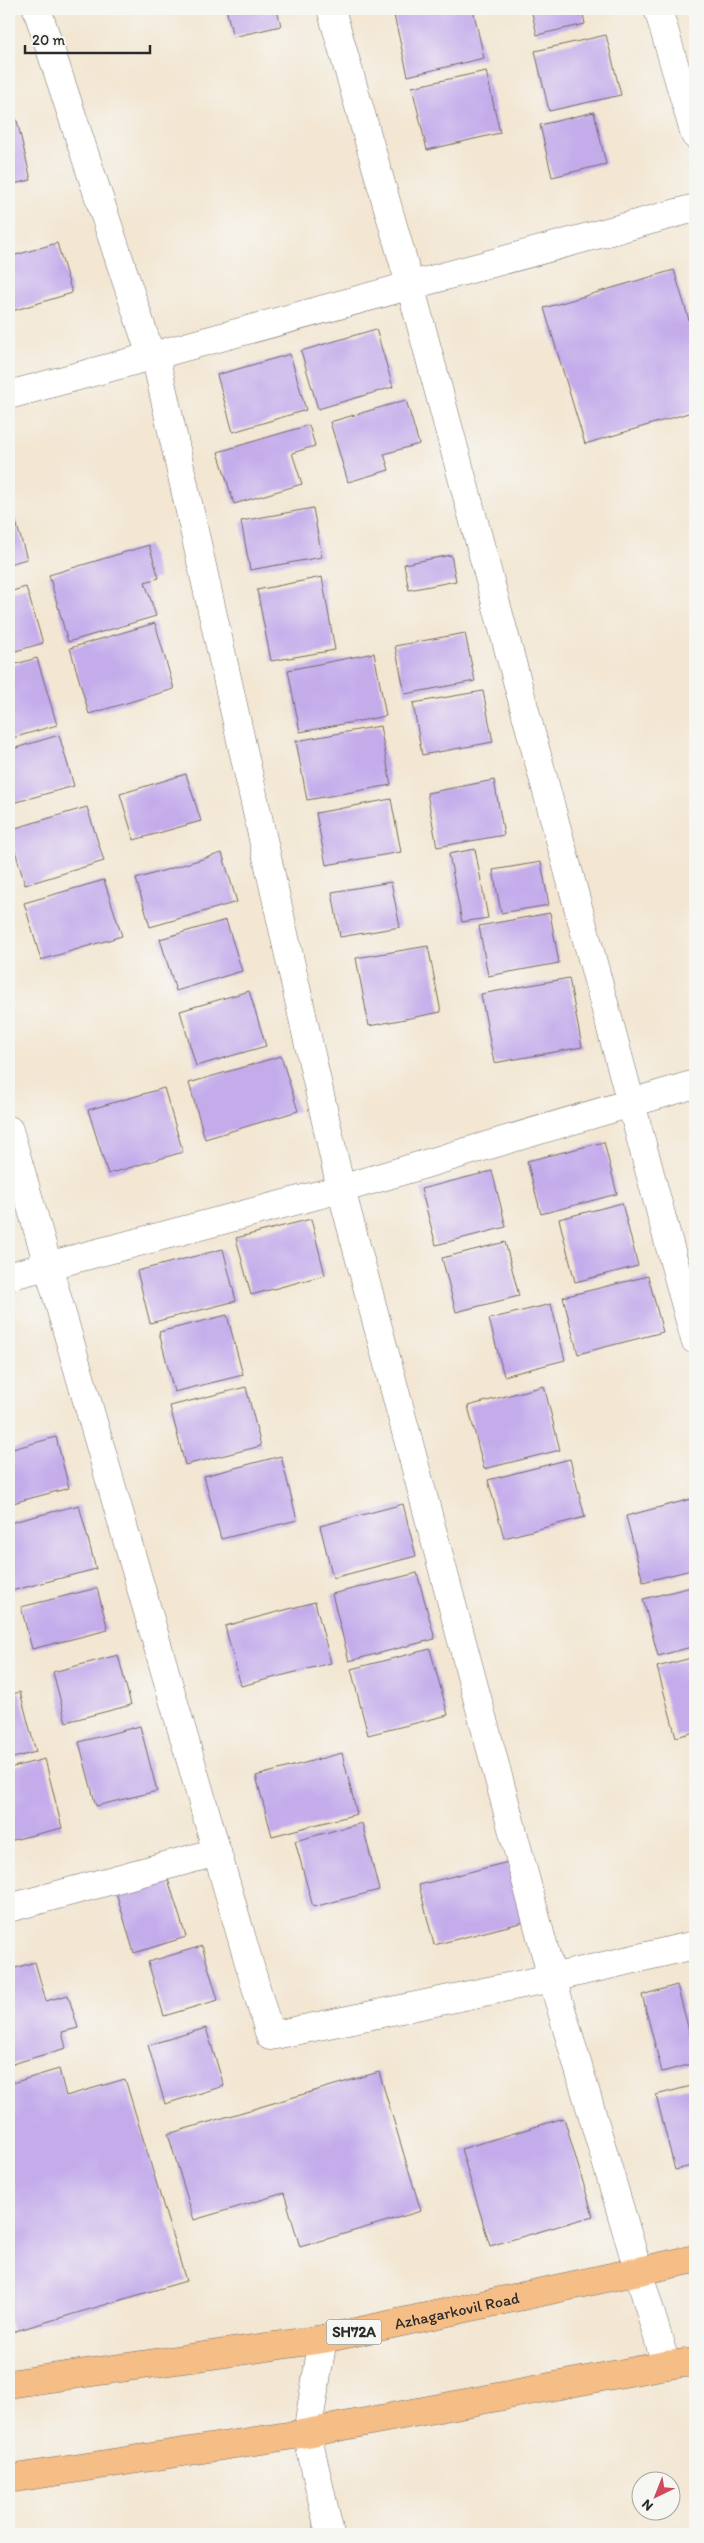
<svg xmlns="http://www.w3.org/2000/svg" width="704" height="2543" font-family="Itim,sans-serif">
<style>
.building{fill:#c4aceb}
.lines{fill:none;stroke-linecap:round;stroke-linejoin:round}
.minor-casing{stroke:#716c65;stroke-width:29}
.primary-casing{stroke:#716c65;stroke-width:29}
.minor{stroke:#fff;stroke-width:28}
.primary{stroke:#f6be87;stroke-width:28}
.labels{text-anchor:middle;stroke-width:4;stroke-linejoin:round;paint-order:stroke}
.shield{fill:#f6f6f2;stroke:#686867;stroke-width:1}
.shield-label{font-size:15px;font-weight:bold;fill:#2b2b2b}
.street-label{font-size:16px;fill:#2b2b2b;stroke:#f6f6f2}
</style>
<rect width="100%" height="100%" fill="#f6f6f2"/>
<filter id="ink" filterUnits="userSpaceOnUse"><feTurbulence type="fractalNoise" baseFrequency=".02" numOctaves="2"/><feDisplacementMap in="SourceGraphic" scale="10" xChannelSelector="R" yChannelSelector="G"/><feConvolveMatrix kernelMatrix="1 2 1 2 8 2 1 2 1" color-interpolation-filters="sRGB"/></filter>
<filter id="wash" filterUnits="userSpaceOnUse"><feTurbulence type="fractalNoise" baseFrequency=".0096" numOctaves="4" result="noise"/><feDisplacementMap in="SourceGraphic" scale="20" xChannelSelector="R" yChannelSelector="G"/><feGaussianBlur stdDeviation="1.12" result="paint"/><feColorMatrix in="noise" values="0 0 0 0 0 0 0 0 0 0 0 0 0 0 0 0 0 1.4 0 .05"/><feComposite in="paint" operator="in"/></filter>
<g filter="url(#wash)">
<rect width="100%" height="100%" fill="#f3e6d2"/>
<g id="blocks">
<g class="building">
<path d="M 226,9 L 277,9 L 281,26 L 233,37 Z"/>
<path d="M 403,9 L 473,9 L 484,58 L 408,76 L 393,11 Z"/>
<path d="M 531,9 L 582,9 L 585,24 L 537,35 Z"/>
<path d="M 606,35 L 621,95 L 549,111 L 535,51 Z"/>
<path d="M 486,71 L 500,133 L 427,150 L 412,87 Z"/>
<path d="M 594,112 L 606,164 L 552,177 L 540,125 Z"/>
<path d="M 17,120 L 31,180 L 9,185 L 9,122 Z"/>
<path d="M 57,243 L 72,293 L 9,312 L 9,257 Z"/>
<path d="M 674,270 L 695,340 L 695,411 L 585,444 L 544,308 Z"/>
<path d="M 376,329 L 393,387 L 318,409 L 301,351 Z"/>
<path d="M 290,354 L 306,410 L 233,432 L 217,375 Z"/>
<path d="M 406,400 L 419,444 L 384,454 L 389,470 L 348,482 L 330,422 Z"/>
<path d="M 309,425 L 315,446 L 292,453 L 302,484 L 234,504 L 218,452 Z"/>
<path d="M 313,508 L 322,557 L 250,570 L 241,521 Z"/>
<path d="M 12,509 L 27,559 L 9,564 L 9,510 Z"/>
<path d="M 149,545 L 159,578 L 145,582 L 156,616 L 68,642 L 49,575 Z"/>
<path d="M 451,555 L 456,581 L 409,590 L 404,564 Z"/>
<path d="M 322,577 L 335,650 L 271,661 L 257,590 Z"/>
<path d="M 26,587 L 43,643 L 9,653 L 9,592 Z"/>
<path d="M 155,623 L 174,689 L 89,714 L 70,648 Z"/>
<path d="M 465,633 L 475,681 L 405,694 L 395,646 Z"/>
<path d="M 374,653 L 386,716 L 300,732 L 288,670 Z"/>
<path d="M 37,658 L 57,725 L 9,739 L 9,666 Z"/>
<path d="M 483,691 L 493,742 L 422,755 L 413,703 Z"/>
<path d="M 380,726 L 391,785 L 307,800 L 296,741 Z"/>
<path d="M 59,735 L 74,786 L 9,804 L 9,750 Z"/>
<path d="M 186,774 L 201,821 L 134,840 L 120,794 Z"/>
<path d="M 494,780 L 504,835 L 437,847 L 427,793 Z"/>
<path d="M 391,799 L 401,852 L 326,865 L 316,813 Z"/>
<path d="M 87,807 L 104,861 L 25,885 L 9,830 Z"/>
<path d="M 475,849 L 488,918 L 462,922 L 449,854 Z"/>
<path d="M 222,853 L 237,902 L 150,927 L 136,879 Z"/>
<path d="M 541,862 L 549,905 L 501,913 L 493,870 Z"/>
<path d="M 104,880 L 122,936 L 41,960 L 24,903 Z"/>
<path d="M 391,882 L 400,927 L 340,937 L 332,892 Z"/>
<path d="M 550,913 L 559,963 L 488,976 L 479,926 Z"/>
<path d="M 226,920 L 242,971 L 176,991 L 160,939 Z"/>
<path d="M 428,946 L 441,1012 L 369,1026 L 356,958 Z"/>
<path d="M 569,978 L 582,1047 L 494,1063 L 481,994 Z"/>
<path d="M 249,991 L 266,1046 L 196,1066 L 180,1011 Z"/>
<path d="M 281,1056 L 298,1111 L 205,1139 L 189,1083 Z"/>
<path d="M 164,1088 L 183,1152 L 108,1174 L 88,1110 Z"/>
<path d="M 604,1142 L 617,1194 L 541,1214 L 527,1161 Z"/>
<path d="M 492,1171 L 506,1227 L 436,1245 L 421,1189 Z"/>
<path d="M 622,1203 L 638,1266 L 575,1282 L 559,1219 Z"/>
<path d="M 311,1219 L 325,1275 L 251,1295 L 236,1238 Z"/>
<path d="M 505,1242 L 519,1296 L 456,1312 L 442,1258 Z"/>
<path d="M 223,1249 L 236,1301 L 150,1323 L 137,1271 Z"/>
<path d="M 648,1276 L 663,1332 L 578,1354 L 563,1297 Z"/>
<path d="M 551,1304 L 565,1360 L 504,1376 L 489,1319 Z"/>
<path d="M 227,1315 L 243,1375 L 174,1392 L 159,1332 Z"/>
<path d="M 544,1386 L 560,1450 L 484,1469 L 468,1406 Z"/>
<path d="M 246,1387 L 261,1446 L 185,1465 L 170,1406 Z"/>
<path d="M 56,1437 L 69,1488 L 9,1504 L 9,1450 Z"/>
<path d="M 281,1456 L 297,1520 L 221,1539 L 204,1476 Z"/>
<path d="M 570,1459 L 585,1517 L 504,1538 L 488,1480 Z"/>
<path d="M 695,1498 L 695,1569 L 643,1582 L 626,1516 Z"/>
<path d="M 403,1504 L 416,1556 L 333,1578 L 320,1526 Z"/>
<path d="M 79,1505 L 96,1569 L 11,1591 L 9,1583 L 9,1523 Z"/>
<path d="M 417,1573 L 435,1639 L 349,1661 L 332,1594 Z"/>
<path d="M 695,1586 L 695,1646 L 658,1656 L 643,1599 Z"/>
<path d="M 97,1588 L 108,1630 L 32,1649 L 21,1607 Z"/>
<path d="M 315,1602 L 331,1663 L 241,1686 L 225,1626 Z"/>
<path d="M 430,1649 L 448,1715 L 368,1735 L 351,1669 Z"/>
<path d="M 118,1655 L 131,1705 L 66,1722 L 53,1672 Z"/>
<path d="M 695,1657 L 695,1732 L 676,1737 L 657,1667 Z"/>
<path d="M 20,1692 L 36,1752 L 9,1759 L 9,1695 Z"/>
<path d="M 140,1726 L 157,1791 L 96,1806 L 79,1742 Z"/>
<path d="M 342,1753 L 357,1814 L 272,1836 L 256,1776 Z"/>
<path d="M 45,1759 L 62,1828 L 9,1841 L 9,1768 Z"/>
<path d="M 362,1823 L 379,1890 L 313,1907 L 295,1841 Z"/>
<path d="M 508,1862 L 524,1922 L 434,1945 L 419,1885 Z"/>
<path d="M 167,1876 L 186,1937 L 134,1953 L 116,1892 Z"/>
<path d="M 202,1946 L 218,2000 L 164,2016 L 148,1962 Z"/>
<path d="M 35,1962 L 46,2001 L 68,1995 L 78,2028 L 62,2032 L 66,2048 L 9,2065 L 9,1970 Z"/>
<path d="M 677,1985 L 695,2053 L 695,2063 L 662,2072 L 642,1995 Z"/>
<path d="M 206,2028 L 224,2086 L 165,2104 L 148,2045 Z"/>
<path d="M 59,2069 L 66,2096 L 125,2079 L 186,2281 L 12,2332 L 9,2321 L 9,2084 Z"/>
<path d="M 379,2072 L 421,2211 L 300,2247 L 284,2193 L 194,2220 L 168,2134 Z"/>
<path d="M 695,2085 L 695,2165 L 675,2170 L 656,2095 Z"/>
<path d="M 564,2118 L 593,2216 L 490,2246 L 461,2149 Z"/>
</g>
</g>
</g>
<g filter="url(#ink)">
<use href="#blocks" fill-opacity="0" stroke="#716c65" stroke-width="1"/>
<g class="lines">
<defs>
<g id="minor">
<path d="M 37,9 L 151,356"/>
<path d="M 331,9 L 410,285 L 695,1340"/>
<path d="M 658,9 L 695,135"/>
<path d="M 155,355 L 341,1189 L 552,1978 L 666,2365"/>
<path d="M 9,395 L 695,208"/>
<path d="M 9,1130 L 270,2036 L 552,1978 L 695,1945"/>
<path d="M 9,1276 L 341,1189 L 695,1084"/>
<path d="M 9,1908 L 217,1852"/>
<path d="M 323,2339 L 307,2433 L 330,2534"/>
</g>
<g id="primary">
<path id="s1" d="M 9,2384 L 323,2339 L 695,2259"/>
<path d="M 9,2479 L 307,2433 L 666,2365 L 695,2362"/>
</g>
</defs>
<use href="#minor" class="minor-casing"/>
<use href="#primary" class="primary-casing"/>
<use href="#minor" class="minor"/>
<use href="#primary" class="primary"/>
</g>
</g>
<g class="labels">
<rect class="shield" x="326.5" y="2319.5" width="55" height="25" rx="4"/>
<g class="shield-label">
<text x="354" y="2337">SH72A</text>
</g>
<g class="street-label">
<text dy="6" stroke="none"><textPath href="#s1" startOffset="454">Azhagarkovil Road</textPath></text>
</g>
</g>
<rect width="704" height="2543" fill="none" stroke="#f6f6f2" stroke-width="30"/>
<g transform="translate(656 2496) rotate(223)"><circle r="24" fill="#f6f6f2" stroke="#a5a5a2"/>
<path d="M0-4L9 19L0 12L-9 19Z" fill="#d1495b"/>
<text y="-8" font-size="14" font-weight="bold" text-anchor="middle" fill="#2b2b2b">N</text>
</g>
<path d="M25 45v8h125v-8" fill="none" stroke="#2b2b2b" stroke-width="2.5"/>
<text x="32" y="45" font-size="15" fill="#2b2b2b" stroke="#f6f6f2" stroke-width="4" paint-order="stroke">20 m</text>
</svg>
